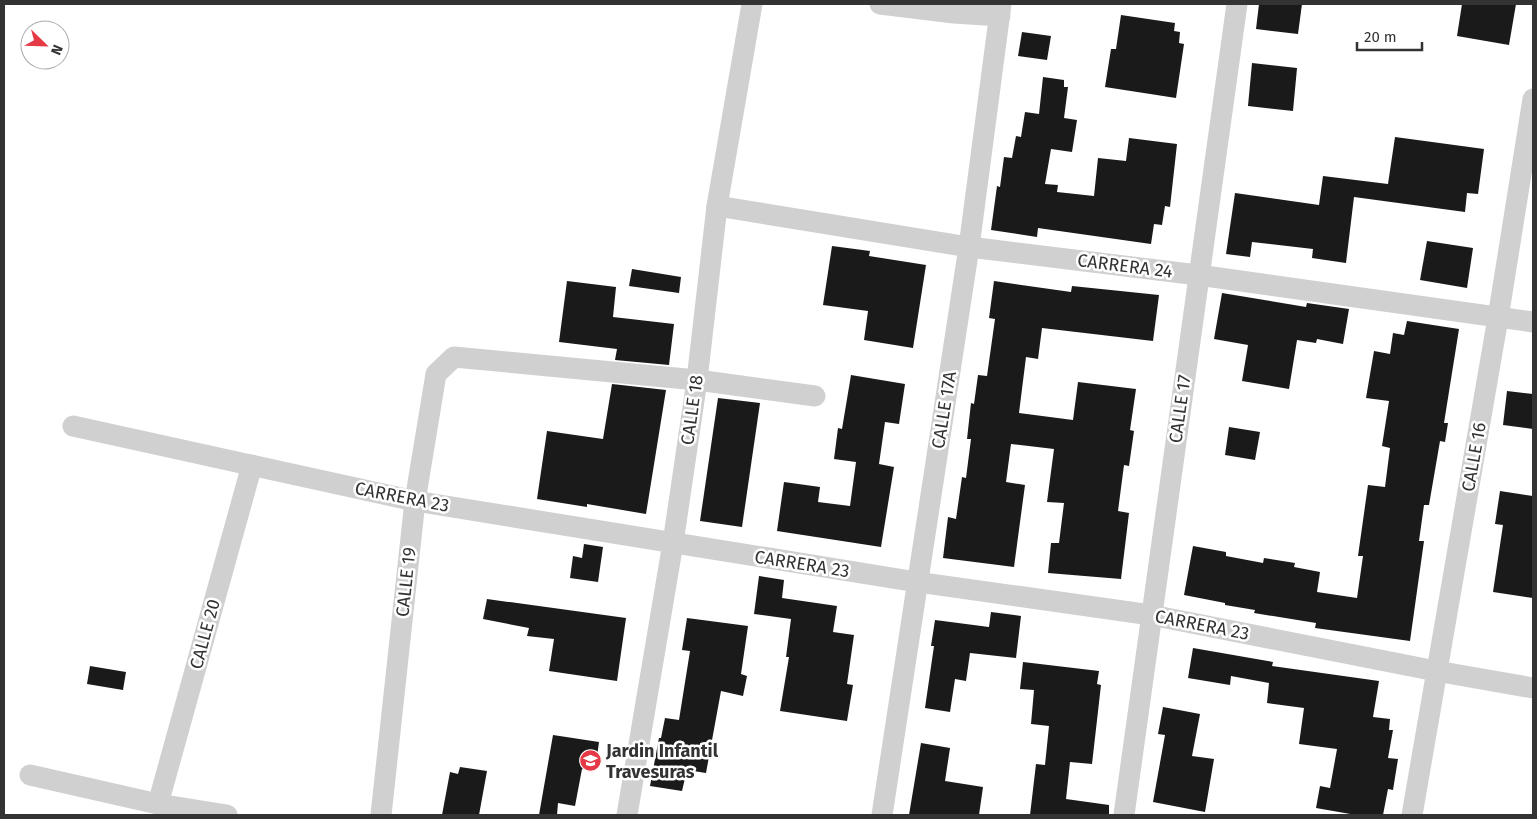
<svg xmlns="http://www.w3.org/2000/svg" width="1537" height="819" font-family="'Fira Sans',sans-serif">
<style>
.building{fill:#1a1a1a}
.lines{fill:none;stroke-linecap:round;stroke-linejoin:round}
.street{stroke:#d0d0d0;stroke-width:21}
.labels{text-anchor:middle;stroke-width:5;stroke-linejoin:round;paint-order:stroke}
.street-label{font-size:18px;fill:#333;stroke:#fff}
.poi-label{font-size:18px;font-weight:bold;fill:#333;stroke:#fff;text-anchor:start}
</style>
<rect width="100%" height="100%" fill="#fff"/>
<g class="building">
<path d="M 1259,4 L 1302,4 L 1298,34 L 1256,29 Z"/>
<path d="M 1462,4 L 1516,4 L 1509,45 L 1457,36 Z"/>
<path d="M 1121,15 L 1175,23 L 1174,31 L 1180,32 L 1179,43 L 1184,44 L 1176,98 L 1105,87 L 1111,49 L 1116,49 Z"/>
<path d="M 1022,32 L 1051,36 L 1047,60 L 1018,56 Z"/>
<path d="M 1252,63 L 1297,68 L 1293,111 L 1248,106 Z"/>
<path d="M 1043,77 L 1064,80 L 1064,87 L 1068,87 L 1064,118 L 1077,120 L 1072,152 L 1051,149 L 1045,184 L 1058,185 L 1057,192 L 1094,196 L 1098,158 L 1126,161 L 1129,138 L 1177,144 L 1170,207 L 1165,206 L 1162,225 L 1154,224 L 1151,244 L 1038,228 L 1037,237 L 991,230 L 997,186 L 1000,187 L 1004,157 L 1012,158 L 1016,136 L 1021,137 L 1025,112 L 1039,114 Z"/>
<path d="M 1395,137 L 1484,149 L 1478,194 L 1467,193 L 1465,212 L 1354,197 L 1346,263 L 1312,258 L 1313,249 L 1252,242 L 1250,257 L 1226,254 L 1235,193 L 1319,205 L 1323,176 L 1388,184 Z"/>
<path d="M 1427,241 L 1473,248 L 1467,288 L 1420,280 Z"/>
<path d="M 832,246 L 870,251 L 869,256 L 926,265 L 913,348 L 864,340 L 868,311 L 823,305 Z"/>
<path d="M 632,269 L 681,277 L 679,293 L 629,286 Z"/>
<path d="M 567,281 L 616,287 L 613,317 L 674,324 L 669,365 L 615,360 L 617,349 L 559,342 Z"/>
<path d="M 994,281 L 1071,292 L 1072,286 L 1159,295 L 1153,341 L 1042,328 L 1038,359 L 1026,357 L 1019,413 L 1073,420 L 1078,382 L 1136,389 L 1130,430 L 1134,431 L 1129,466 L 1124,465 L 1118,511 L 1129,513 L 1121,579 L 1048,573 L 1051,543 L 1059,543 L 1064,503 L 1047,502 L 1054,449 L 1011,444 L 1006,482 L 1025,485 L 1014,567 L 943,558 L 948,517 L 956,519 L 962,477 L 966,478 L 971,439 L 967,439 L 971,403 L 974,404 L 978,375 L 987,376 L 995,319 L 989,318 Z"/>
<path d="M 1222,293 L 1306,307 L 1307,303 L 1349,309 L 1343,344 L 1317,339 L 1316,343 L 1297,340 L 1289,389 L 1242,381 L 1248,345 L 1214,339 Z"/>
<path d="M 1407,321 L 1459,329 L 1444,423 L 1448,423 L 1445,442 L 1440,441 L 1429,505 L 1424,505 L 1419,541 L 1424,541 L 1410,641 L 1315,628 L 1316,623 L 1254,613 L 1255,610 L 1225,605 L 1225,603 L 1184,595 L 1193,546 L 1226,552 L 1226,556 L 1263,563 L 1264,558 L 1295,563 L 1294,567 L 1320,572 L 1317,592 L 1357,598 L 1363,556 L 1358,556 L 1368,485 L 1385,487 L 1390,448 L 1382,446 L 1389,401 L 1366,398 L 1374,351 L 1390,354 L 1393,333 L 1404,335 Z"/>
<path d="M 851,375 L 905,384 L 899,424 L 885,422 L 879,464 L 894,467 L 881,547 L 777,531 L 784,482 L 820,487 L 818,502 L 850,506 L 856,462 L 834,459 L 838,428 L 842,429 Z"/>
<path d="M 612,384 L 666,390 L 646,514 L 587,504 L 587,507 L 537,499 L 547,431 L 603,439 Z"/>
<path d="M 1507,391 L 1533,394 L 1533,429 L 1503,425 Z"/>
<path d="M 718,398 L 760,403 L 742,527 L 700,521 Z"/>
<path d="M 1229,427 L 1260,432 L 1255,460 L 1225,455 Z"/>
<path d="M 1500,491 L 1533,496 L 1533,598 L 1493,592 L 1503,525 L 1495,524 Z"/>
<path d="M 584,544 L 603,547 L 598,582 L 570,578 L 573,556 L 582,558 Z"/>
<path d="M 759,576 L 784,580 L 782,598 L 837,606 L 833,632 L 854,635 L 847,684 L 853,685 L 847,721 L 780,711 L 789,657 L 786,657 L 791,619 L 754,614 Z"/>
<path d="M 487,599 L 626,618 L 617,681 L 549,671 L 554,639 L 527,636 L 529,628 L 483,619 Z"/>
<path d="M 991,612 L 1021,616 L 1016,658 L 970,653 L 966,681 L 955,679 L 950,712 L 925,708 L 934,646 L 931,646 L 935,620 L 989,627 Z"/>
<path d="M 687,618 L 748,626 L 741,674 L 747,676 L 743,696 L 721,691 L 706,773 L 687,770 L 682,791 L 650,786 L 659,738 L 661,738 L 665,718 L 679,720 L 690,651 L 682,650 Z"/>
<path d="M 1193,648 L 1273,662 L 1272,666 L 1379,681 L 1373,717 L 1390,719 L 1389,730 L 1393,730 L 1388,758 L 1398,759 L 1393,790 L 1388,789 L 1383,815 L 1356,815 L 1316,808 L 1320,786 L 1330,788 L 1337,749 L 1299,744 L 1304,708 L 1267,703 L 1269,683 L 1231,676 L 1230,685 L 1188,678 Z"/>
<path d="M 1023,662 L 1099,671 L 1097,684 L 1101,685 L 1092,764 L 1070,762 L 1066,799 L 1109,805 L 1109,815 L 1030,815 L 1036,764 L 1045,765 L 1049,726 L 1031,724 L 1034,690 L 1020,689 Z"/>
<path d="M 90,666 L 126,672 L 123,690 L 87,684 Z"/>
<path d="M 1163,707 L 1200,714 L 1192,756 L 1214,759 L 1205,812 L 1153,802 L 1165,735 L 1158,734 Z"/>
<path d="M 553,735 L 599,742 L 595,771 L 582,769 L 575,806 L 558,803 L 557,815 L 539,815 Z"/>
<path d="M 921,743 L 950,748 L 945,781 L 983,787 L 979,815 L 909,815 Z"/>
<path d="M 460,767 L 487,771 L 479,815 L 442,815 L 450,772 L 458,774 Z"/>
</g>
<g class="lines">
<g class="street">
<path d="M 880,4 L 954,13 L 1000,16"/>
<path d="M 717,206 L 969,247 L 1198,275 L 1533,322"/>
<path d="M 73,426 L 415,501 L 917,582 L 1151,615 L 1436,671 L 1533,688"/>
<path d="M 30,775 L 158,804 L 227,815"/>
<path d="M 158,804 L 252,465"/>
<path d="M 381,815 L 415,501 L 436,374 L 454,357 L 697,380 L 815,396"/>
<path d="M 627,815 L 673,543 L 697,380 L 717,206 L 752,4"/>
<path d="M 882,815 L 969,247 L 1001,4"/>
<path d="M 1124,815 L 1237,4"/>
<path d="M 1412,815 L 1498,318 L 1533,99"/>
</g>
</g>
<defs>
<symbol id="school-disc" viewBox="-11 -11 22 22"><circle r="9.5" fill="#e63946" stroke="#fff"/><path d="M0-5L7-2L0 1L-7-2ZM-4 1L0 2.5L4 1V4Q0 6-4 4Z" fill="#fff"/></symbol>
</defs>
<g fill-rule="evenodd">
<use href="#school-disc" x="578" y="748" width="25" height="25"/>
</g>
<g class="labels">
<g class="street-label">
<text transform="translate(1125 266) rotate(7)" y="6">CARRERA 24</text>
<text transform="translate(1180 409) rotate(-82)" y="6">CALLE 17</text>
<text transform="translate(692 410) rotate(-82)" y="6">CALLE 18</text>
<text transform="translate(944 410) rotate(-81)" y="6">CALLE 17A</text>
<text transform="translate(1474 457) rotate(-80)" y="6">CALLE 16</text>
<text transform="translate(402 497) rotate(11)" y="6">CARRERA 23</text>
<text transform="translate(802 564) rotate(9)" y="6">CARRERA 23</text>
<text transform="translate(406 582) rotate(-84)" y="6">CALLE 19</text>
<text transform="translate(1202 625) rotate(11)" y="6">CARRERA 23</text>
<text transform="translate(205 634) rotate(-75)" y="6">CALLE 20</text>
</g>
<g class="poi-label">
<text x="606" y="757">Jardin Infantil<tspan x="606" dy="21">Travesuras</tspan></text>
</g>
</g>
<rect width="1537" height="819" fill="none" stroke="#333333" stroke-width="10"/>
<g transform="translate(45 45) rotate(113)"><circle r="24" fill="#ffffff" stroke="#adadad"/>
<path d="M0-4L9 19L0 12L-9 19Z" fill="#e63946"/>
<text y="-8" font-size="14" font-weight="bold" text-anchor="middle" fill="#333333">N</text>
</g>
<path d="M1357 42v8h65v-8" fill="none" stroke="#333333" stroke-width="2.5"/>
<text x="1364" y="42" font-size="15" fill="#333333" stroke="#ffffff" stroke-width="4" paint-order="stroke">20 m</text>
</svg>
